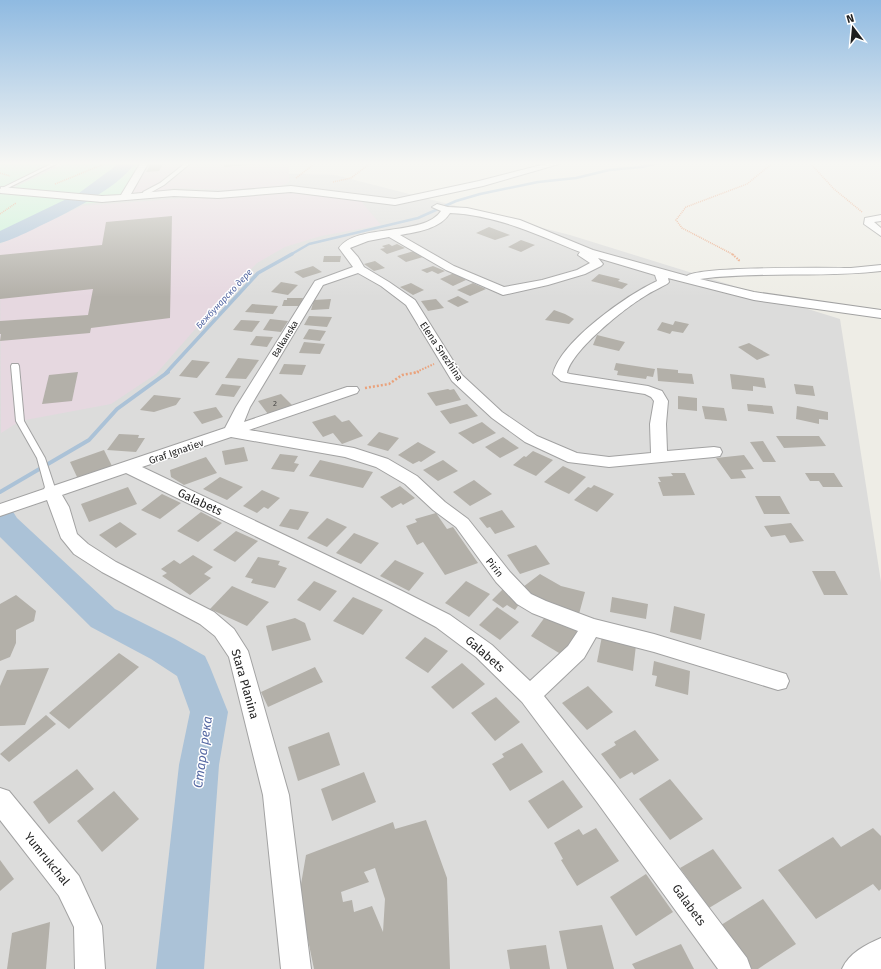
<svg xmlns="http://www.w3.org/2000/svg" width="881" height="969" font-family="'Fira Sans',sans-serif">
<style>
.residential{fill:#dcdcdb}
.industrial{fill:#e6d8e0}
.park{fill:#c8f3d6}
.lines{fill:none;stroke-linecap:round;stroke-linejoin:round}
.stream-far2{stroke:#abc2d7;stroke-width:2.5}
.stream-far1{stroke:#abc2d7;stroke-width:3.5}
.stream{stroke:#abc2d7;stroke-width:4}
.river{fill:#abc2d7;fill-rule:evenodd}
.building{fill:#b3b0a9;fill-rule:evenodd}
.service-casing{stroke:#a2a2a2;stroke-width:2}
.minor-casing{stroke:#a2a2a2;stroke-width:2}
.path-far2{stroke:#eaa27b;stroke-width:1.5;stroke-dasharray:1 1;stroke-linecap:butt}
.path-far1{stroke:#eaa27b;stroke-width:2;stroke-dasharray:1.5 1.5;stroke-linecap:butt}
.path{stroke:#eaa27b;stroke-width:2.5;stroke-dasharray:2 2;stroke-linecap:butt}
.service{fill:#fff;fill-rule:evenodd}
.minor{fill:#fff;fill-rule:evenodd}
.labels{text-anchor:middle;stroke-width:3;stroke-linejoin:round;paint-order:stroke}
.number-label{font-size:8px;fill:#434241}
.far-water-label{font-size:9px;font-style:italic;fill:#5669a3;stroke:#fff}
.far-street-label{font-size:9px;fill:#1e1e1e;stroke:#fff}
.street-label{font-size:10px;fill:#1e1e1e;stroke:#fff}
.near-street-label{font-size:12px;fill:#1e1e1e;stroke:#fff}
.near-water-label{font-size:13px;font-style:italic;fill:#5669a3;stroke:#fff}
</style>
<rect width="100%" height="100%" fill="#eeede6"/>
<path class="residential" d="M 0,163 L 37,166 L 335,175 L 570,235 L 840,319 L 881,582 L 881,969 L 0,969 Z"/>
<g class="industrial">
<path d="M 148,162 L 289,162 L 289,182 L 281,186 L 235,190 L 177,188 L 131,195 Z"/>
<path d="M 288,190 L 360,200 L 381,225 L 321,236 L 285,247 L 257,263 L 217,304 L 156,374 L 111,404 L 20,421 L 1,433 L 0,244 L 82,206 Z"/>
</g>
<g class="park">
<path d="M 0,162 L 53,162 L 0,188 Z"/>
<path d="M 68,162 L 141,162 L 122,200 L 81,204 L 0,242 L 0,194 Z"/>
</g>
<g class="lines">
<path class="stream-far2" d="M 290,255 L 309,244 L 418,218 L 456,201 L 480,194 L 538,182 L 576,178 L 609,170 L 641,167 L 665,162"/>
<path class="stream-far1" d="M 166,373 L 258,273 L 292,254"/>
<path class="stream" d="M 0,492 L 89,440 L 117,409 L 168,372"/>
<g class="river">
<path d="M 121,162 L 136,162 C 117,190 64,214 34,229 C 23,234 12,240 0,243 L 0,231 L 79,193 Z"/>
<path d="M 0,504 L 10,507 L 17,518 L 115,609 L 175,639 L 205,656 L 210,667 L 228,712 L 219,765 L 204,969 L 156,969 L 179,765 L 190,712 L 177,676 L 151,659 L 91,627 L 0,537 Z"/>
</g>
</g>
<g class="building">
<path d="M 152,162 L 164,162 L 159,171 L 146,172 Z"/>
<path d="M 218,162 L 256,162 L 256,164 L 224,167 L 224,164 L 218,164 Z"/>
<path d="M 172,216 L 170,318 L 91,328 L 90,333 L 0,341 L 1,334 L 0,334 L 0,321 L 88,315 L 93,289 L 0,299 L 0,255 L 102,245 L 106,222 Z"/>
<path d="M 489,227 L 510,235 L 495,240 L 476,233 Z"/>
<path d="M 521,240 L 535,245 L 521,252 L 508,247 Z"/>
<path d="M 389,244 L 392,246 L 397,244 L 405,248 L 387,254 L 380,249 L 385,248 L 382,246 Z"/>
<path d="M 414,251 L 423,257 L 406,262 L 397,256 Z"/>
<path d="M 324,256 L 341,256 L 340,262 L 323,262 Z"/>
<path d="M 375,261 L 385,268 L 374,271 L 364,264 Z"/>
<path d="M 313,266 L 322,272 L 303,278 L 294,272 Z"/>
<path d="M 433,266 L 445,271 L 438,274 L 432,271 L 427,273 L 421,270 Z"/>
<path d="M 454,273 L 466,280 L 453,286 L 440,279 Z"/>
<path d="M 599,274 L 620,279 L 618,281 L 628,284 L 622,289 L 591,281 Z"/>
<path d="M 281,282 L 298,285 L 288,295 L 271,292 Z"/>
<path d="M 411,283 L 424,290 L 413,295 L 400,287 Z"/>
<path d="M 473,283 L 486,289 L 470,296 L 457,290 Z"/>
<path d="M 458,296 L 469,302 L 458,307 L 447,301 Z"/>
<path d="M 287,298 L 303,298 L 300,306 L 282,306 L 284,300 L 287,300 Z"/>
<path d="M 331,299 L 329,309 L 311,310 L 314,300 Z"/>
<path d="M 436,299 L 444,308 L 428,311 L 421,301 Z"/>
<path d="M 252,304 L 278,306 L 273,314 L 245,312 Z"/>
<path d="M 554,310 L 565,314 L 574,319 L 569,324 L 545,320 Z"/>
<path d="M 309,316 L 332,317 L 327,327 L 304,325 Z"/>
<path d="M 270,319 L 288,321 L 281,332 L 263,330 Z"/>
<path d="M 241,320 L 260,321 L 252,332 L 233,330 Z"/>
<path d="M 675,321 L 689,324 L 683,333 L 672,331 L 670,334 L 657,330 L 662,322 L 673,325 Z"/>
<path d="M 309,329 L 326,331 L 320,341 L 303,339 Z"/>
<path d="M 597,335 L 625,342 L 619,351 L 593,345 Z"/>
<path d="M 256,336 L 273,337 L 267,347 L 250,345 Z"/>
<path d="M 304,342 L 325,344 L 320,354 L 299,353 Z"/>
<path d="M 749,343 L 770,355 L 757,360 L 738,347 Z"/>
<path d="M 238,358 L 259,360 L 246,379 L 225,378 Z"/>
<path d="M 192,360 L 210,362 L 197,378 L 179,376 Z"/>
<path d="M 616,363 L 655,369 L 653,377 L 647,376 L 646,379 L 617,375 L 618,371 L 614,370 Z"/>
<path d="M 284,364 L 306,365 L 302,375 L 279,374 Z"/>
<path d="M 657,368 L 678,370 L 678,373 L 692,374 L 694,384 L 658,381 Z"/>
<path d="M 78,372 L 72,401 L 42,404 L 49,375 Z"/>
<path d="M 730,374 L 764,378 L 766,388 L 753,386 L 753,391 L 732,389 Z"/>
<path d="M 222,384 L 241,386 L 234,397 L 215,395 Z"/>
<path d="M 794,384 L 813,386 L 815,396 L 796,394 Z"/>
<path d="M 448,389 L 450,390 L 454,389 L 461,400 L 436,406 L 427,393 Z"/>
<path d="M 281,394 L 292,405 L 268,414 L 258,401 Z"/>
<path d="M 154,395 L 181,398 L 176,405 L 154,412 L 140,410 Z"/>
<path d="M 678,396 L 697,398 L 697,411 L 678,409 Z"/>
<path d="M 467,404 L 478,416 L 450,424 L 440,411 Z"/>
<path d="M 747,404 L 772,406 L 774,414 L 748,411 Z"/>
<path d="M 702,406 L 724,408 L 727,421 L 705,419 Z"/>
<path d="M 797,406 L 828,412 L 828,420 L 819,419 L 819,424 L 796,419 Z"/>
<path d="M 216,407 L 223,417 L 202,424 L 193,412 Z"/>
<path d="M 335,415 L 342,422 L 349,420 L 363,436 L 342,444 L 333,433 L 323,437 L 312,422 Z"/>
<path d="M 482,422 L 496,433 L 473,444 L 458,433 Z"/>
<path d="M 379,432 L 399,438 L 388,451 L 367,445 Z"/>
<path d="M 119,434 L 139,435 L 138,438 L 145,438 L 136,452 L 107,450 Z"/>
<path d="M 776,436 L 819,436 L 826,446 L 784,448 Z"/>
<path d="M 503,437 L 519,448 L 500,458 L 485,447 Z"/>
<path d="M 763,441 L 776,462 L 763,462 L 750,442 Z"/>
<path d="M 418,442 L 436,452 L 421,462 L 419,461 L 413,464 L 398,455 Z"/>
<path d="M 244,447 L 248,461 L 225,465 L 222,451 Z"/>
<path d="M 104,450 L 112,466 L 78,479 L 70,462 Z"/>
<path d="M 533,451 L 553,460 L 536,476 L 513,465 L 524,456 L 526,457 Z"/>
<path d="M 280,454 L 298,456 L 294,463 L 299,464 L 294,472 L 271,469 Z"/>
<path d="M 744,455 L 754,469 L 741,470 L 746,478 L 731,479 L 716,458 Z"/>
<path d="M 206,457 L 217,473 L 184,485 L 171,477 L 170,470 Z"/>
<path d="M 320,460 L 373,472 L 363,488 L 309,476 Z"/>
<path d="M 443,460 L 458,471 L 438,481 L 423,470 Z"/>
<path d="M 563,466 L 586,477 L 569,494 L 544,482 Z"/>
<path d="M 671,473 L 685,473 L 695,495 L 663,496 L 658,482 L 661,482 L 658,477 L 673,476 Z"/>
<path d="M 805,473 L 834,473 L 843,487 L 823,487 L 819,481 L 810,481 Z"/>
<path d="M 220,477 L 243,487 L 227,500 L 203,489 Z"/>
<path d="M 474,480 L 492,494 L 470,506 L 453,492 Z"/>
<path d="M 594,485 L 614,494 L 597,512 L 574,500 L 588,487 L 591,488 Z"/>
<path d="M 400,486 L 415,498 L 403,505 L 401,503 L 392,508 L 380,497 Z"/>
<path d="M 128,487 L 137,504 L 89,522 L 81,504 Z"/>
<path d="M 262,490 L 280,498 L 268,509 L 264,507 L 257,513 L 243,506 Z"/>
<path d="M 162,494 L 181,503 L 160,519 L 141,510 Z"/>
<path d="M 755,496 L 780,496 L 790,514 L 764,514 Z"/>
<path d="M 290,509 L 309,512 L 298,530 L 279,526 Z"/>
<path d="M 502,510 L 515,527 L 495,534 L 490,527 L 487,528 L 479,518 Z"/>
<path d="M 201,512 L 222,523 L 198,542 L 177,531 Z"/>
<path d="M 436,513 L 447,529 L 453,527 L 478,563 L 445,575 L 423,542 L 417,545 L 406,526 L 417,522 L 415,519 Z"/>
<path d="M 327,518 L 347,527 L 327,547 L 307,538 Z"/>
<path d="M 120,522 L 137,534 L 116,548 L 99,535 Z"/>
<path d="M 791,523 L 804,541 L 790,543 L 785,535 L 771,537 L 764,526 Z"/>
<path d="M 236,531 L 258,541 L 235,562 L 213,550 Z"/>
<path d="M 354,533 L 379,543 L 361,564 L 336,553 Z"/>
<path d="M 536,545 L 550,564 L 520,574 L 507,555 Z"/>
<path d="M 193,555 L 213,567 L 204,574 L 211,578 L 190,595 L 162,576 L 167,573 L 161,569 L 174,560 L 180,564 Z"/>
<path d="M 258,557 L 280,561 L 278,565 L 287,568 L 275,588 L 251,583 L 253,579 L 245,577 Z"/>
<path d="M 395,560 L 424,573 L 409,591 L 380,576 Z"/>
<path d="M 812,571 L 835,571 L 848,595 L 824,595 Z"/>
<path d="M 540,574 L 561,586 L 585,592 L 579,614 L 544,605 L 523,587 Z"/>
<path d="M 314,581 L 337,591 L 320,611 L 297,600 Z"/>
<path d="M 466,581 L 490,594 L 469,617 L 445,603 Z"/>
<path d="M 232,586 L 269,602 L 247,626 L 210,609 Z"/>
<path d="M 504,588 L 520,603 L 515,610 L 507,605 L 503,608 L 492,600 Z"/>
<path d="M 16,595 L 36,611 L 34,621 L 16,630 L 16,643 L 10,657 L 0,661 L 0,604 Z"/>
<path d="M 353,597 L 383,610 L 363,635 L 333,621 Z"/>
<path d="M 612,597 L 648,604 L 646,619 L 610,612 Z"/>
<path d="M 674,606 L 705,614 L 701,640 L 670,632 Z"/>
<path d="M 497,607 L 519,622 L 500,640 L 479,625 Z"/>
<path d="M 545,617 L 574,628 L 579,634 L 564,656 L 531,636 Z"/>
<path d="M 295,618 L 305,623 L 311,640 L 272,651 L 266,626 Z"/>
<path d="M 602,636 L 636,645 L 633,671 L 597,662 Z"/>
<path d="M 425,637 L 448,651 L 428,673 L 405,658 Z"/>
<path d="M 119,653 L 139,667 L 69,729 L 49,713 Z"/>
<path d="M 654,661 L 690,671 L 688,695 L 655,686 L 657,676 L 652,675 Z"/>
<path d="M 462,663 L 485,684 L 453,709 L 431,687 Z"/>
<path d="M 315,667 L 323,682 L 268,707 L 261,692 Z"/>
<path d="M 49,668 L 25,725 L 0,726 L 0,686 L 7,670 Z"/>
<path d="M 588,686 L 613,712 L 587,730 L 562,703 Z"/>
<path d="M 496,697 L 520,722 L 495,741 L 471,713 Z"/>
<path d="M 46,715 L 56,724 L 9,762 L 0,754 Z"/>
<path d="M 635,730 L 659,760 L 634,775 L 632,772 L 620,779 L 601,754 L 616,745 L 614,742 Z"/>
<path d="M 329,732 L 340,765 L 298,781 L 288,747 Z"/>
<path d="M 522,743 L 543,772 L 510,791 L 492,764 L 504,757 L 502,754 Z"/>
<path d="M 77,769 L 94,789 L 49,824 L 33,802 Z"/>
<path d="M 364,772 L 376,802 L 332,821 L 321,789 Z"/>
<path d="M 670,779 L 703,819 L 670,840 L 639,799 Z"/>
<path d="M 563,780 L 583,807 L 548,829 L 528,801 Z"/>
<path d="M 114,791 L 139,819 L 102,852 L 77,821 Z"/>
<path d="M 426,820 L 447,878 L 450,969 L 314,969 L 299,896 L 306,855 L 393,822 L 395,829 ZM 375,868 L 385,899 L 383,932 L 372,906 L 354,912 L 352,900 L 343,902 L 341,892 L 369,882 L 364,872 Z"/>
<path d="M 596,828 L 619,861 L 577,886 L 561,860 L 563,859 L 554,843 L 579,829 L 583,835 Z"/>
<path d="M 873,828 L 881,836 L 881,889 L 879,891 L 873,884 L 816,919 L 778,870 L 833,837 L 841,847 Z"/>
<path d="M 713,849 L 742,888 L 709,908 L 680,868 Z"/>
<path d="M 0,860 L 14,879 L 0,891 Z"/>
<path d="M 646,874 L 673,912 L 636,936 L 610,897 Z"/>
<path d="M 763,899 L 796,944 L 758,969 L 752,969 L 721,925 Z"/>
<path d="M 50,922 L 46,969 L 7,969 L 12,933 Z"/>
<path d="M 602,925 L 614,969 L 567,969 L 559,931 Z"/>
<path d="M 681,944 L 694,969 L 635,969 L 632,964 Z"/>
<path d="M 546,945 L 550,969 L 510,969 L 507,950 Z"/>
</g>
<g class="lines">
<defs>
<g id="service">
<path d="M 55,162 L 60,162 L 0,192 L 0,189 Z"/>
<path d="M 187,162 L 192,162 L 164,185 L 148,194 L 148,197 L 144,197 L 143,192 L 160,183 Z"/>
<path d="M 12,364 L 18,364 L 19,366 L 24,421 L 45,458 L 56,491 L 54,493 L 51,494 L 46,491 L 37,458 L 16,421 L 11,366 Z"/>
</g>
<g id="minor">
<path d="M 141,162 L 149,162 L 131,194 L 174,190 L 218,192 L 291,186 L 395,199 L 479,181 L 553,162 L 566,162 L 483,186 L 395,205 L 291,192 L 218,198 L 174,196 L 102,202 L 0,193 L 1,187 L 102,196 L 121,195 Z"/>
<path d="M 437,204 L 448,207 L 467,208 L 520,220 L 593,250 L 687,276 C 699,266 826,268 851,268 C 861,267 871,266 881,265 L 881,271 C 821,278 760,271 700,279 L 754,292 L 881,310 L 881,318 L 754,300 L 668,278 L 669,282 L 667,284 C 660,288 652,291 645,296 C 625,308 572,350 567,373 L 570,374 L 648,386 L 662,391 L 668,401 L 666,424 L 667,451 L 714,447 L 720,448 L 722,452 L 720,456 L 714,457 L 609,467 L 568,462 L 525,442 L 492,418 L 452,381 L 406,305 L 381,286 L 358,273 L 323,285 L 250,407 L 244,422 L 347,387 L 357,387 L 359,390 L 357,393 L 249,430 L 354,448 L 388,459 L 417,476 L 445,502 L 468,519 L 510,572 L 531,594 L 546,601 L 594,619 L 654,634 L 786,674 L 789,681 L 786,688 L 778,690 L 654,652 L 596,637 L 584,658 L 544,696 L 615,784 L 747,958 L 751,969 L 718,969 L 597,802 L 522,702 L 476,657 L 436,627 L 386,600 L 126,473 L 62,495 L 69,507 L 77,534 L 88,544 L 116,562 L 214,612 L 234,629 L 248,651 L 289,795 L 311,969 L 281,969 L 263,795 L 229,657 L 215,636 L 200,624 L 102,572 L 74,554 L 61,538 L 47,500 L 0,516 L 0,504 L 44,489 L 45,487 L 53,486 L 225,428 L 236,407 L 315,281 L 353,267 L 339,248 C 356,223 424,237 441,211 L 432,207 ZM 450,213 C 497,215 538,235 580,252 L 578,255 L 590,263 L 577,270 L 542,280 L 504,287 L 454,266 L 400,235 C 417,232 440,229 450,213 ZM 389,237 L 446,270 L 503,295 L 548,285 L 585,274 L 601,266 L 603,264 L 598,258 L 655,275 L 657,281 C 627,295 561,341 553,374 L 561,381 L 566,382 L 645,394 L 651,397 L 654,401 L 650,424 L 651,453 L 609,457 L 577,453 L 537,436 L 502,412 L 462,375 L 415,300 L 389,282 L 364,267 L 358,257 L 350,248 L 368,241 ZM 231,437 L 345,457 L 376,467 L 405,484 L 433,510 L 456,527 L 496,582 L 517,604 L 532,613 L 578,631 L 568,646 L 530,681 L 492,645 L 450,615 L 400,590 L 142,467 Z"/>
<path d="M 881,215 L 881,221 L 874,222 L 881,228 L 881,236 L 864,224 L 865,218 Z"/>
<path d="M 0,788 L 9,791 L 79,876 L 102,926 L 105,969 L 75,969 L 74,927 L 59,896 L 0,820 Z"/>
<path d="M 881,938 L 881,969 L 842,969 C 849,953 865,945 881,938 Z"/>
</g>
</defs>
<use href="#service" class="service-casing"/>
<use href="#minor" class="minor-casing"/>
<g class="path-far2">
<path d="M 809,162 L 834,189 L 862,212"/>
<path d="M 0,173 L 10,176"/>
<path d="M 296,178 L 317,162"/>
<path d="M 333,182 L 351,178 L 372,162"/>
<path d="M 55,184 L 109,162"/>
<path d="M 0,214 L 16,203"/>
<path d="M 734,255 L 682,228 L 676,220 L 686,207 L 747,184 L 774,162"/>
</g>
<g class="path-far1">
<path d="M 732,254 L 739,260 L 738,262"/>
<path d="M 414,373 L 434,364"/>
</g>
<path class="path" d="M 365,388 L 389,384 L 402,375 L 419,372"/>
<use href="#service" class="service"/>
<use href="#minor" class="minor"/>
</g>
<linearGradient id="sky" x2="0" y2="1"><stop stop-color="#8fbae1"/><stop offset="0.55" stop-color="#f7f7f4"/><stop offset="1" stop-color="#f7f7f4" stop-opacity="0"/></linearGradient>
<rect width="881" height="297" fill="url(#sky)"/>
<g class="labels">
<g class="number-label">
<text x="275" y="406">2</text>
</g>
<g class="far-water-label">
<text transform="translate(224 299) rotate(-47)" y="3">Бежбунарско дере</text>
</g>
<g class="far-street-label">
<text transform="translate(285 339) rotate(-58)" y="3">Balkanska</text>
</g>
<g class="street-label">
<text transform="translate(442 351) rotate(56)" y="4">Elena Snezhina</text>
<text transform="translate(176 451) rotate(-19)" y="4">Graf Ignatiev</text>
<text transform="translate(495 567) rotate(51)" y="4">Pirin</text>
</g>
<g class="near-street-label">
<text transform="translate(200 502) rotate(25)" y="4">Galabets</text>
<text transform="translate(485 654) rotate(41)" y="4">Galabets</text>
<text transform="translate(245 684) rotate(74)" y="4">Stara Planina</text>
<text transform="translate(47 859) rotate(51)" y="4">Yumrukchal</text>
<text transform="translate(689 905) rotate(54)" y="4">Galabets</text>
</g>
<g class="near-water-label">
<text transform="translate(202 752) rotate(-82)" y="5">Стара река</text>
</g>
</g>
<g transform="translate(853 28) rotate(344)" stroke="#ffffff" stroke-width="3" paint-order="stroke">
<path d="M0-3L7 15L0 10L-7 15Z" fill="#1e1e1e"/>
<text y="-6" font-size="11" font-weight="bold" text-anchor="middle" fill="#1e1e1e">N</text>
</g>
</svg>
